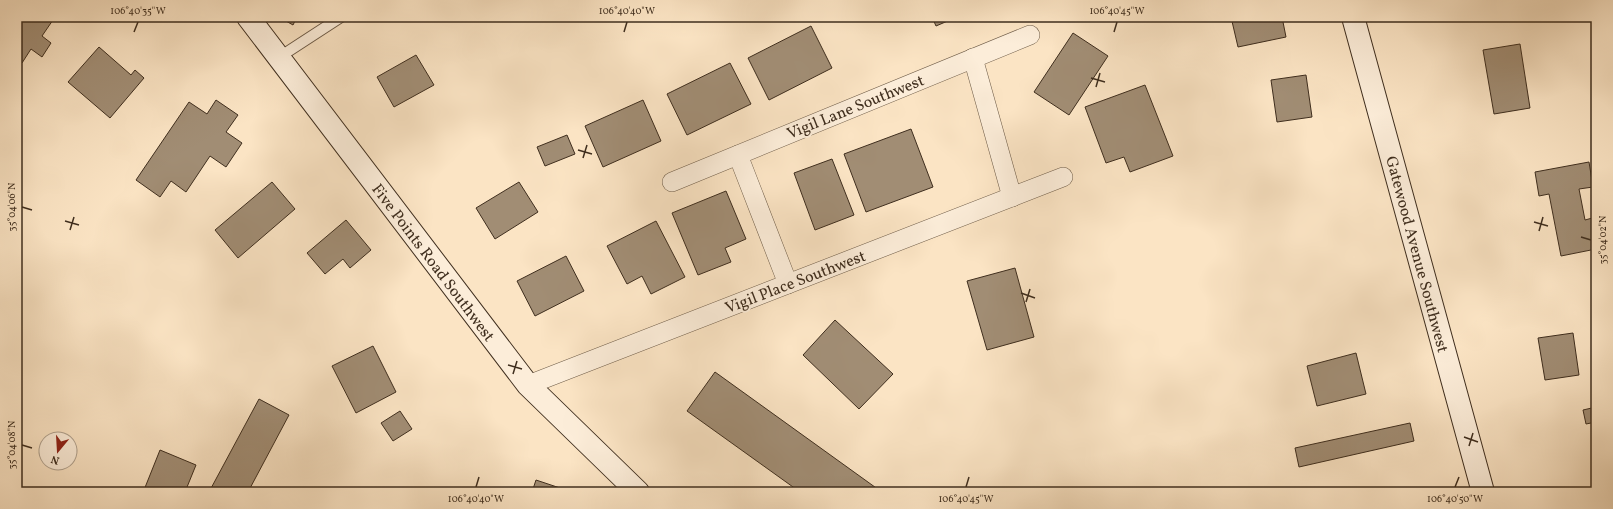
<svg xmlns="http://www.w3.org/2000/svg" width="1613" height="509" font-family="Vollkorn,serif">
<style>
.building{fill:#a18d74;stroke:#3f2e1e}
.lines{fill:none;stroke-linecap:round;stroke-linejoin:round}
.lane-casing{stroke:#6e5c48;stroke-width:12}
.street-casing{stroke:#6e5c48;stroke-width:20}
.secondary-casing{stroke:#3f2e1e;stroke-width:24}
.lane{stroke:#fcedd9;stroke-width:10}
.street{stroke:#fcedd9;stroke-width:19}
.secondary{stroke:#fcedd9;stroke-width:22}
.ticks{fill:none;stroke:#3f2e1e;stroke-width:1.5}
.labels{text-anchor:middle;stroke-width:4;stroke-linejoin:round;paint-order:stroke}
.street-label{font-size:16px;fill:#3f2e1e;stroke:#fcedd9}
.neatline{fill:none;stroke:#3f2e1e;stroke-width:1.5}
.ticks-label{font-size:10px;text-anchor:middle;fill:#3f2e1e}
</style>
<rect width="100%" height="100%" fill="#fbe4c4"/>
<filter id="stains"><feTurbulence type="fractalNoise" baseFrequency=".005" numOctaves="4"/><feColorMatrix values="0 0 0 0 .2 0 0 0 0 .09 0 0 0 0 .02 0 0 0 .5 -.17"/></filter>
<radialGradient id="worn" r=".72"><stop offset=".6" stop-color="#630" stop-opacity="0"/><stop offset="1" stop-color="#630" stop-opacity=".3"/></radialGradient>
<g class="building">
<path d="M 17,17 L 55,17 L 42,36 L 51,43 L 42,57 L 31,49 L 22,63 L 17,60 Z"/>
<path d="M 279,17 L 297,17 L 293,25 Z"/>
<path d="M 932,17 L 957,17 L 936,26 Z"/>
<path d="M 1231,17 L 1282,17 L 1286,37 L 1238,47 Z"/>
<path d="M 811,26 L 832,68 L 769,100 L 748,58 Z"/>
<path d="M 1073,33 L 1108,56 L 1069,115 L 1034,92 Z"/>
<path d="M 1520,44 L 1530,108 L 1494,114 L 1483,50 Z"/>
<path d="M 99,47 L 131,75 L 135,70 L 144,78 L 110,118 L 68,82 Z"/>
<path d="M 416,55 L 434,85 L 394,107 L 377,77 Z"/>
<path d="M 730,63 L 751,104 L 687,135 L 667,94 Z"/>
<path d="M 1306,75 L 1312,117 L 1277,122 L 1271,80 Z"/>
<path d="M 1145,85 L 1173,156 L 1130,172 L 1124,157 L 1106,163 L 1085,107 Z"/>
<path d="M 216,100 L 238,115 L 226,132 L 242,143 L 226,167 L 210,156 L 186,192 L 171,181 L 160,197 L 136,180 L 189,102 L 207,114 Z"/>
<path d="M 643,100 L 661,141 L 603,167 L 585,126 Z"/>
<path d="M 911,129 L 933,187 L 866,212 L 844,154 Z"/>
<path d="M 567,135 L 575,154 L 545,166 L 537,147 Z"/>
<path d="M 832,159 L 854,215 L 815,230 L 794,173 Z"/>
<path d="M 1589,162 L 1593,187 L 1579,189 L 1585,220 L 1596,217 L 1596,249 L 1561,256 L 1549,194 L 1539,196 L 1535,172 Z"/>
<path d="M 272,182 L 295,209 L 238,258 L 215,230 Z"/>
<path d="M 519,182 L 538,212 L 495,239 L 476,208 Z"/>
<path d="M 726,191 L 746,239 L 725,248 L 731,262 L 698,275 L 672,213 Z"/>
<path d="M 346,220 L 371,250 L 350,268 L 343,259 L 325,274 L 307,253 Z"/>
<path d="M 656,221 L 685,277 L 651,294 L 642,276 L 627,284 L 607,246 Z"/>
<path d="M 566,256 L 584,291 L 535,316 L 517,281 Z"/>
<path d="M 1015,268 L 1034,337 L 987,350 L 967,281 Z"/>
<path d="M 835,320 L 893,374 L 859,409 L 803,355 Z"/>
<path d="M 1573,333 L 1579,375 L 1545,380 L 1538,338 Z"/>
<path d="M 373,346 L 396,392 L 356,413 L 332,366 Z"/>
<path d="M 1356,353 L 1366,394 L 1317,406 L 1307,366 Z"/>
<path d="M 715,372 L 879,490 L 877,492 L 800,492 L 687,411 Z"/>
<path d="M 259,399 L 289,415 L 248,492 L 209,492 Z"/>
<path d="M 1596,407 L 1596,422 L 1586,424 L 1583,410 Z"/>
<path d="M 400,411 L 412,429 L 393,441 L 381,423 Z"/>
<path d="M 1410,423 L 1414,441 L 1299,467 L 1295,448 Z"/>
<path d="M 160,450 L 196,465 L 185,492 L 150,492 L 144,490 Z"/>
<path d="M 536,480 L 572,492 L 532,492 Z"/>
</g>
<g class="lines">
<defs>
<path id="lane" d="M 278,58 L 341,17"/>
<g id="street">
<path d="M 973,58 L 1012,197"/>
<path d="M 738,155 L 788,284"/>
<path d="M 672,182 L 1030,35"/>
<path d="M 528,385 L 1063,177"/>
</g>
<g id="secondary">
<path d="M 248,17 L 528,385 L 638,492"/>
<path d="M 1353,17 L 1483,492"/>
</g>
</defs>
<use href="#lane" class="lane-casing"/>
<use href="#street" class="street-casing"/>
<use href="#secondary" class="secondary-casing"/>
<use href="#lane" class="lane"/>
<use href="#street" class="street"/>
<use href="#secondary" class="secondary"/>
</g>
<path class="ticks" d="M 134,32 L 138,22M 624,32 L 627,22M 1114,32 L 1117,22M 1091,78 L 1105,82M 1096,87 L 1100,73M 578,150 L 592,154M 583,158 L 587,145M 22,207 L 32,210M 65,221 L 79,225M 1534,222 L 1548,226M 70,230 L 74,217M 1539,231 L 1543,217M 1581,237 L 1591,240M 1021,293 L 1035,298M 1026,302 L 1030,289M 508,365 L 522,369M 513,374 L 517,361M 1464,437 L 1478,442M 22,445 L 32,448M 1469,446 L 1473,433M 476,487 L 479,477M 966,487 L 969,477M 1455,487 L 1459,477"/>
<g class="labels">
<g class="street-label">
<text transform="translate(855 106) rotate(-22)" y="6">Vigil Lane Southwest</text>
<text transform="translate(1418 254) rotate(75)" y="6">Gatewood Avenue Southwest</text>
<text transform="translate(434 262) rotate(53)" y="6">Five Points Road Southwest</text>
<text transform="translate(795 281) rotate(-21)" y="6">Vigil Place Southwest</text>
</g>
</g>
<rect width="1613" height="509" fill="none" stroke="#fbe4c4" stroke-width="44"/>
<g transform="translate(58 451) rotate(198)"><circle r="19" fill="#fcedd9" stroke="#b0a18e"/>
<path d="M0-3L7 15L0 10L-7 15Z" fill="#8f2418"/>
<text y="-6" font-size="11" font-weight="bold" text-anchor="middle" fill="#3f2e1e">N</text>
</g>
<rect x="22" y="22" width="1569" height="465" class="neatline"/>
<g class="ticks-label">
<text x="138" y="14">106°40'35"W</text>
<text x="627" y="14">106°40'40"W</text>
<text x="1117" y="14">106°40'45"W</text>
<text transform="translate(11 207) rotate(-90)" y="4">35°04'06"N</text>
<text transform="translate(1602 240) rotate(-90)" y="4">35°04'02"N</text>
<text transform="translate(11 445) rotate(-90)" y="4">35°04'08"N</text>
<text x="476" y="502">106°40'40"W</text>
<text x="966" y="502">106°40'45"W</text>
<text x="1455" y="502">106°40'50"W</text>
</g>
<rect width="100%" height="100%" filter="url(#stains)"/>
<rect width="100%" height="100%" fill="url(#worn)"/>
</svg>
